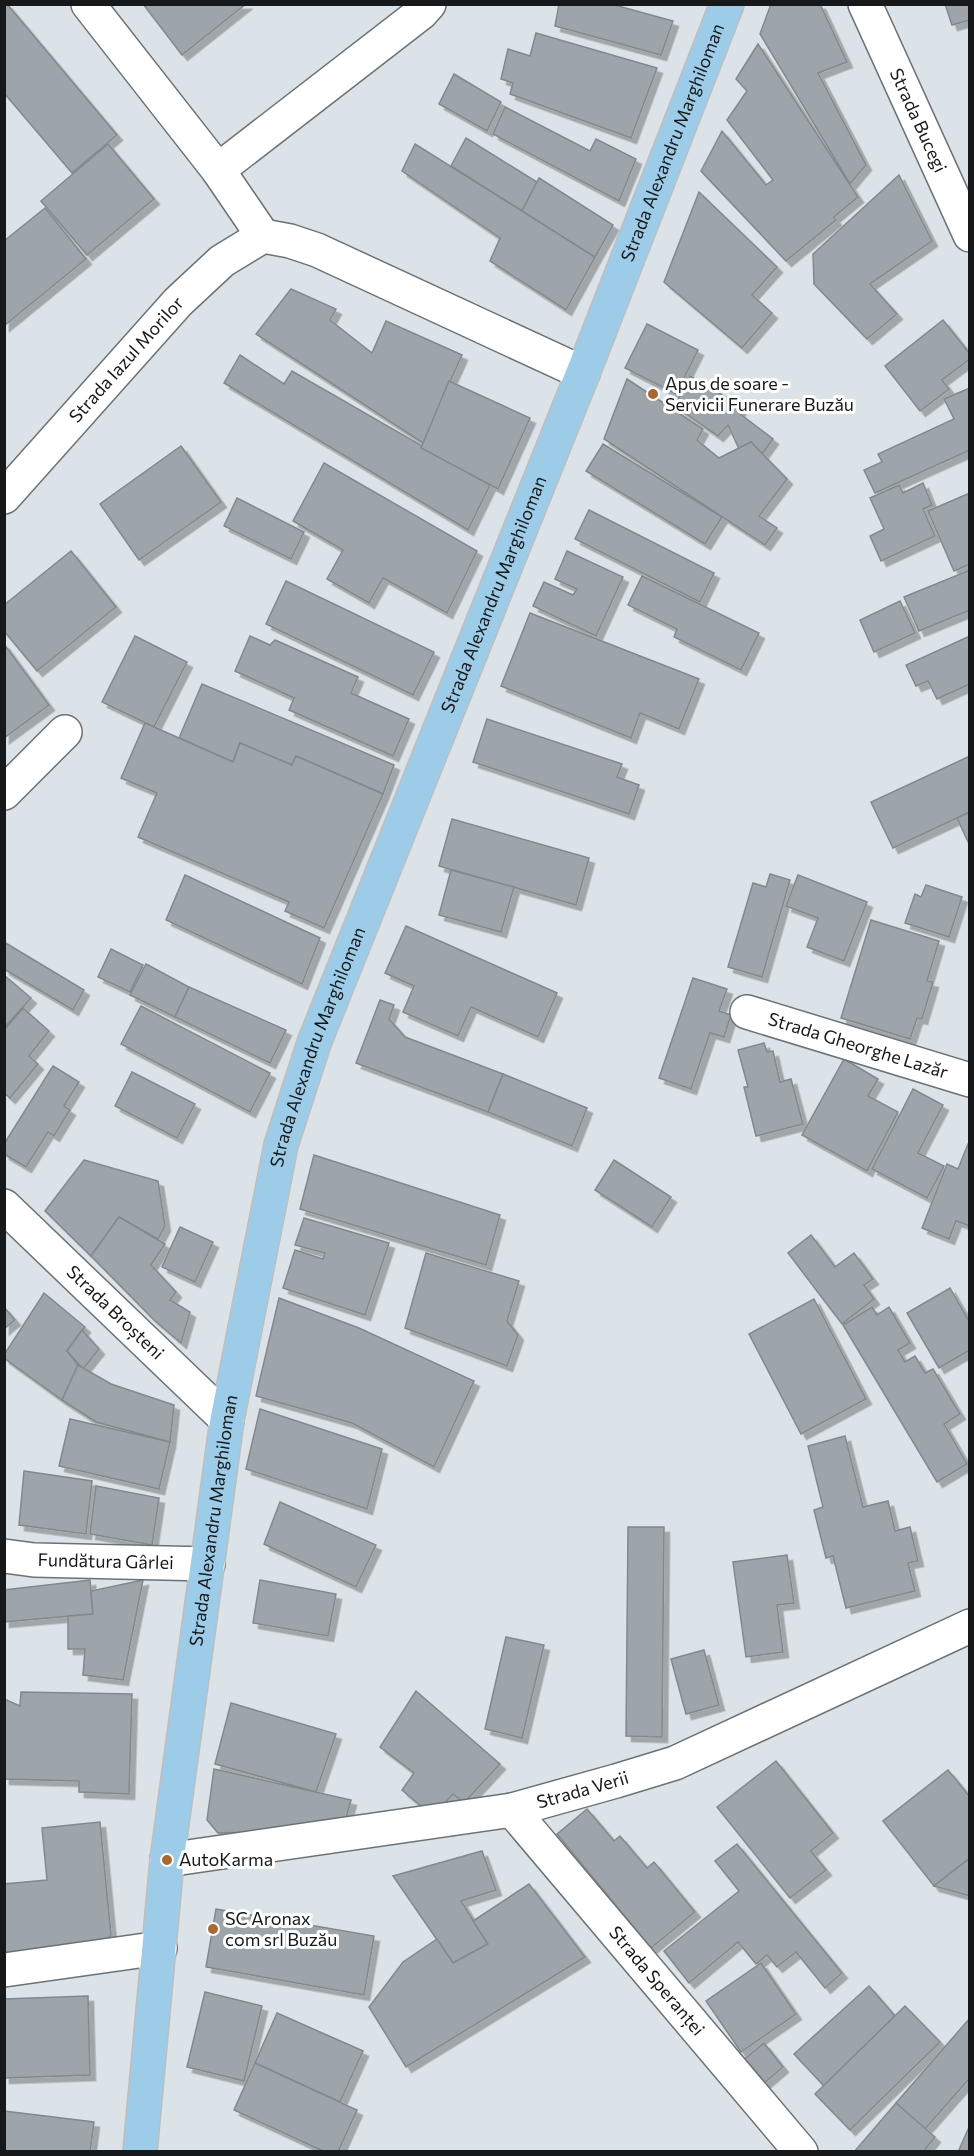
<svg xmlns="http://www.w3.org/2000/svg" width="974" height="2156" font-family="Commissioner,sans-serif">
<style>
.building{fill:#9da5aa;stroke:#82898e;stroke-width:1.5;filter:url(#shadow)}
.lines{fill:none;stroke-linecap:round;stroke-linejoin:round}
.minor-casing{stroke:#6b7277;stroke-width:36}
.tertiary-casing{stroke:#6b7277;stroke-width:36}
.primary-casing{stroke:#bebebf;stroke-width:36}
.minor{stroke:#fff;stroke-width:33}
.tertiary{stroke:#fff;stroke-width:33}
.primary{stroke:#9dcce9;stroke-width:33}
.poi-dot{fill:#a86831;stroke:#fff;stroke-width:2}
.labels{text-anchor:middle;stroke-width:6;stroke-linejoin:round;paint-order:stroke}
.street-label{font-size:18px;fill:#16181a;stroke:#fff}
.poi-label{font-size:18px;fill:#16181a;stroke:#fff;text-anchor:start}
</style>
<defs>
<filter id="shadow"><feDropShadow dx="5.5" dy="5.5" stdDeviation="0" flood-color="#0004"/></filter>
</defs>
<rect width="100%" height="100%" fill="#dbe3e8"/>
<g class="building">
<path d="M 4,4 L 7,4 L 117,135 L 72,173 L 4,93 Z"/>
<path d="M 143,4 L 246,4 L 182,55 Z"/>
<path d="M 559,4 L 611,4 L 673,21 L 661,55 L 555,26 Z"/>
<path d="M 771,4 L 820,4 L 847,62 L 818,73 L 866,165 L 850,184 L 760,34 Z"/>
<path d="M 945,4 L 970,4 L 970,20 L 952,25 Z"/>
<path d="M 536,33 L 657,68 L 631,138 L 510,94 L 513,83 L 501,79 L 508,49 L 530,56 Z"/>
<path d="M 758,44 L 858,197 L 834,217 L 836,220 L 786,261 L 701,171 L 722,131 L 766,185 L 773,180 L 727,120 L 747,91 L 736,79 Z"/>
<path d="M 454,74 L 501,102 L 487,131 L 439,104 Z"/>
<path d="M 505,107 L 590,151 L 596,139 L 636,159 L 619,201 L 493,134 Z"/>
<path d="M 466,138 L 537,182 L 522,211 L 451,166 Z"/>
<path d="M 108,144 L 154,199 L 87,255 L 41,201 Z"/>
<path d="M 415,144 L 595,257 L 566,310 L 490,261 L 500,238 L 402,171 Z"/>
<path d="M 899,175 L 932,241 L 870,284 L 897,314 L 867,339 L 814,284 L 813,254 Z"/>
<path d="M 539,178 L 613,225 L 595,257 L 522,211 Z"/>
<path d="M 699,192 L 777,267 L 752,295 L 772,313 L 742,348 L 664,282 Z"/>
<path d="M 45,208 L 86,259 L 4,326 L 4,241 Z"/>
<path d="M 291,289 L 336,309 L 330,320 L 372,353 L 386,321 L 462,355 L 423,443 L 256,334 Z"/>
<path d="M 943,320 L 970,354 L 970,359 L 942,380 L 949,389 L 920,411 L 885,366 Z"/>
<path d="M 647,324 L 698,350 L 676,394 L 625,368 Z"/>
<path d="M 240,355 L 284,384 L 292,371 L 490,485 L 468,530 L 224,383 Z"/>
<path d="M 690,376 L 741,406 L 739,413 L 773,439 L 762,454 L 751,442 L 739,449 L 728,425 L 718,436 L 675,406 Z"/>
<path d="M 627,379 L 703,429 L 697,440 L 719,458 L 751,442 L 787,479 L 759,516 L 777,528 L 765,545 L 604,439 Z"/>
<path d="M 449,381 L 530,418 L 498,489 L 421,448 Z"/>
<path d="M 970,388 L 970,450 L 875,493 L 864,470 L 882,462 L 878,454 L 954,419 L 944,399 Z"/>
<path d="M 603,444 L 722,517 L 705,544 L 586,471 Z"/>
<path d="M 181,446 L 221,502 L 139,560 L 100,504 Z"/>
<path d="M 324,463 L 477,551 L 447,613 L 383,578 L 369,603 L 327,579 L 343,550 L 293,521 Z"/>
<path d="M 923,483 L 932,505 L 923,509 L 935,536 L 881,561 L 870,536 L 884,529 L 870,498 L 899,485 L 903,493 Z"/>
<path d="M 970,493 L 970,564 L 954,571 L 928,511 Z"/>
<path d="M 237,498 L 304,532 L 291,559 L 224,526 Z"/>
<path d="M 589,510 L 714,573 L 700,602 L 575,539 Z"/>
<path d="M 71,551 L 116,607 L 37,671 L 4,631 L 4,605 Z"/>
<path d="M 567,551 L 623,577 L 596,636 L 533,606 L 544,582 L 573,595 L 577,589 L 555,579 Z"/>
<path d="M 970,570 L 970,610 L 919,631 L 904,597 Z"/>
<path d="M 642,576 L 759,633 L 741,670 L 674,637 L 677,629 L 628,605 Z"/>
<path d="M 286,581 L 434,652 L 413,695 L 266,624 Z"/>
<path d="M 900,601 L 915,633 L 874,652 L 860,620 Z"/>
<path d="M 530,613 L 699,679 L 679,729 L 640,713 L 631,738 L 501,686 Z"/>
<path d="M 135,636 L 187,662 L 154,727 L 102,702 Z"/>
<path d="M 250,636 L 270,645 L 275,640 L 358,677 L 351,693 L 409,719 L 393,756 L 289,710 L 294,698 L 235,671 Z"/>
<path d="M 970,636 L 970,684 L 937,699 L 928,681 L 916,686 L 906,665 Z"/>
<path d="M 4,644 L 49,705 L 4,738 Z"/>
<path d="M 202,684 L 394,765 L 383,794 L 296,756 L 292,765 L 240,743 L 233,762 L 179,738 Z"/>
<path d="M 487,719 L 622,764 L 617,777 L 639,785 L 629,814 L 473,762 Z"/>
<path d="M 145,723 L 233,762 L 240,743 L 292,765 L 296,756 L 383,794 L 324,928 L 285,911 L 289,902 L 138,837 L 157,793 L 121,778 Z"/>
<path d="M 970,756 L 970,812 L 893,848 L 871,802 Z"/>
<path d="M 970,812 L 970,846 L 957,818 Z"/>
<path d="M 452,819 L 589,858 L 576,905 L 439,866 Z"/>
<path d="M 451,870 L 514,887 L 501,932 L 439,915 Z"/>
<path d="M 770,874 L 790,880 L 762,977 L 728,967 L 753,883 L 766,887 Z"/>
<path d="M 185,875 L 320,938 L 302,984 L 166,920 Z"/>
<path d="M 798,875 L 867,902 L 844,961 L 807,947 L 818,918 L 786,906 Z"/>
<path d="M 926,885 L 962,897 L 949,937 L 905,923 L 915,894 L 921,897 Z"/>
<path d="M 871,920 L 939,941 L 927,981 L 933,982 L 922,1019 L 917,1018 L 910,1039 L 841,1018 Z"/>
<path d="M 406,926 L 557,993 L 538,1037 L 471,1007 L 458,1036 L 403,1012 L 414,986 L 385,973 Z"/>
<path d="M 4,942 L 84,990 L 73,1010 L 4,969 Z"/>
<path d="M 111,949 L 143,965 L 130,992 L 98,977 Z"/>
<path d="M 146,964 L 189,987 L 175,1017 L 130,995 Z"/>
<path d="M 4,975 L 31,998 L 4,1028 Z"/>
<path d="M 693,978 L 727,989 L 719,1011 L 731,1015 L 724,1037 L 710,1033 L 691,1089 L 659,1078 Z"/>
<path d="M 189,987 L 286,1030 L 270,1063 L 175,1017 Z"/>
<path d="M 380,1000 L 394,1005 L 389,1019 L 405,1037 L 503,1074 L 488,1112 L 356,1063 Z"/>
<path d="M 141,1006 L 270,1073 L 250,1112 L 121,1044 Z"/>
<path d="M 23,1008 L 49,1031 L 29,1056 L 38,1064 L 10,1098 L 4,1093 L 4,1030 Z"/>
<path d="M 764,1043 L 767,1052 L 773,1051 L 780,1082 L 791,1079 L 803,1124 L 756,1136 L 744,1087 L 748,1087 L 738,1050 Z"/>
<path d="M 844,1059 L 878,1079 L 868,1096 L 898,1112 L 867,1171 L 802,1135 Z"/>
<path d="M 53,1066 L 79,1082 L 64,1106 L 70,1110 L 54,1136 L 48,1132 L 26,1167 L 4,1154 L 4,1144 Z"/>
<path d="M 132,1072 L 195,1104 L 177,1138 L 115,1106 Z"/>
<path d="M 503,1074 L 587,1108 L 572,1146 L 488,1112 Z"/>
<path d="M 913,1089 L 943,1105 L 918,1153 L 944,1166 L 927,1198 L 872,1169 Z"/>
<path d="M 968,1144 L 970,1145 L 970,1226 L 956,1221 L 949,1239 L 922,1228 L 947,1164 L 958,1169 Z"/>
<path d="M 314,1155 L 500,1215 L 486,1265 L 300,1209 Z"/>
<path d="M 84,1160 L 158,1181 L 165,1226 L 158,1239 L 119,1217 L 91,1256 L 45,1211 Z"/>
<path d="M 614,1160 L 671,1197 L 652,1227 L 595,1190 Z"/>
<path d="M 119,1217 L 165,1244 L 151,1265 L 176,1292 L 170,1300 L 190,1312 L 181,1343 L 154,1320 L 91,1256 Z"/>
<path d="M 304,1218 L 389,1243 L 365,1315 L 283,1288 L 295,1250 L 323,1259 L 325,1253 L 295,1245 Z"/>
<path d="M 180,1227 L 213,1242 L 195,1282 L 162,1267 Z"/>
<path d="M 811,1235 L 835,1267 L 854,1253 L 873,1279 L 864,1285 L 874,1299 L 842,1324 L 788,1253 Z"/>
<path d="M 426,1253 L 519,1281 L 507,1321 L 518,1335 L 507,1366 L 405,1328 Z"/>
<path d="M 950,1288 L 970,1323 L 970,1350 L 939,1368 L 907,1313 Z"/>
<path d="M 44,1293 L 85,1327 L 67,1351 L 78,1365 L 62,1400 L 4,1358 L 4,1355 Z"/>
<path d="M 279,1298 L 359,1328 L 474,1381 L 434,1467 L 352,1423 L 256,1396 Z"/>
<path d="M 814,1299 L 866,1399 L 801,1434 L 749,1334 Z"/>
<path d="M 4,1307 L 15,1320 L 4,1329 Z"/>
<path d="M 872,1307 L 877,1315 L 889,1307 L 910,1343 L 898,1350 L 905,1362 L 915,1356 L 925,1373 L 933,1369 L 960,1414 L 944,1424 L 967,1464 L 937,1482 L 843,1325 Z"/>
<path d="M 82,1330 L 99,1349 L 83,1369 L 67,1351 Z"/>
<path d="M 78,1365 L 111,1384 L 174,1405 L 170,1442 L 96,1422 L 62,1400 Z"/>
<path d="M 260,1409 L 382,1449 L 367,1509 L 246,1469 Z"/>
<path d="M 70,1419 L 170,1442 L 159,1489 L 59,1466 Z"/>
<path d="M 845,1436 L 863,1507 L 888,1501 L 895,1531 L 910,1527 L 918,1561 L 908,1563 L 915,1591 L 846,1608 L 833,1556 L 826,1558 L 814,1510 L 823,1507 L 808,1446 Z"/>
<path d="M 24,1471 L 92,1481 L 86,1534 L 19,1525 Z"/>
<path d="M 96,1486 L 159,1498 L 152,1545 L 90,1534 Z"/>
<path d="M 280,1502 L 376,1545 L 356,1587 L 264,1544 Z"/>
<path d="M 628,1527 L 664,1527 L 662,1737 L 626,1736 Z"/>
<path d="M 787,1555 L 794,1603 L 777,1605 L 783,1652 L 746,1657 L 733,1562 Z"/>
<path d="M 90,1580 L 93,1614 L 4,1622 L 4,1590 Z"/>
<path d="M 143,1580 L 123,1680 L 83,1675 L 85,1649 L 68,1649 L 68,1616 L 93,1614 L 91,1591 Z"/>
<path d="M 260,1580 L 336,1594 L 328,1636 L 253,1623 Z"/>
<path d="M 506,1637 L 544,1645 L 522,1738 L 485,1729 Z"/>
<path d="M 704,1650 L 719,1705 L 686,1714 L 671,1659 Z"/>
<path d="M 416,1691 L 500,1764 L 464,1803 L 453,1794 L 433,1816 L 402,1790 L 414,1773 L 380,1747 Z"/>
<path d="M 21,1692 L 132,1694 L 129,1794 L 79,1792 L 79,1781 L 4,1779 L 4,1699 L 20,1706 Z"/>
<path d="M 231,1703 L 336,1734 L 316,1792 L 215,1764 Z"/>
<path d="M 776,1761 L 833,1833 L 811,1851 L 826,1870 L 790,1898 L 717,1807 Z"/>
<path d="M 214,1769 L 351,1800 L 343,1829 L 218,1833 L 207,1820 Z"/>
<path d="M 948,1770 L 970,1797 L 970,1858 L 934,1886 L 883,1821 Z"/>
<path d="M 587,1809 L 614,1841 L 620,1836 L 647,1868 L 654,1862 L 695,1912 L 651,1948 L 557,1834 Z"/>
<path d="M 100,1822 L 111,1935 L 100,1948 L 4,1958 L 4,1884 L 47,1880 L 42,1828 Z"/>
<path d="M 737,1844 L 842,1973 L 825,1988 L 796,1952 L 777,1967 L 767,1955 L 756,1964 L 738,1942 L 689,1983 L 664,1951 L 739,1891 L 715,1861 Z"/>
<path d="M 482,1851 L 496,1890 L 461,1901 L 488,1944 L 453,1963 L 393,1876 Z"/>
<path d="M 970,1858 L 970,1896 L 934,1886 Z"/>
<path d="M 529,1884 L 585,1957 L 406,2067 L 369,2007 L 403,1962 L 437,1939 L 453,1963 L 488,1944 L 473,1921 Z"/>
<path d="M 216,1909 L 374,1936 L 364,1995 L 206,1967 Z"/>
<path d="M 761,1963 L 796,2014 L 741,2052 L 706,2001 Z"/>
<path d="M 869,1986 L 895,2016 L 824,2086 L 794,2054 Z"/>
<path d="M 205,1992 L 262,2006 L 244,2081 L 187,2067 Z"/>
<path d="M 88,1996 L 90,2075 L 4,2078 L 4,1999 Z"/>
<path d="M 905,2006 L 940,2042 L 850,2130 L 815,2094 Z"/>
<path d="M 277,2013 L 363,2051 L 340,2102 L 255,2063 Z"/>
<path d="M 970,2018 L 970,2078 L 925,2129 L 896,2103 Z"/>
<path d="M 764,2043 L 783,2067 L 762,2085 L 742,2061 Z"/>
<path d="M 255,2063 L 357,2110 L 338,2152 L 325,2152 L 234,2110 Z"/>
<path d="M 896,2103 L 935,2137 L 923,2152 L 854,2152 Z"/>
<path d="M 4,2111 L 94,2122 L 90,2152 L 4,2152 Z"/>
<path d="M 970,2125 L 970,2152 L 958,2152 Z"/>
</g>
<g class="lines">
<defs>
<g id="minor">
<path d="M 88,4 L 218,170 L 263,236"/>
<path id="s1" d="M 865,4 L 970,235"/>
<path d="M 218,170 L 421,13 L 429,4"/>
<path d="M 4,793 L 65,732"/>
<path id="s2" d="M 747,1012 L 970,1080"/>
<path id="s3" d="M 4,1206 L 227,1420"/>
<path id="s4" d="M 4,1556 L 34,1560 L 208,1564"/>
<path id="s5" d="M 512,1810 L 801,2152"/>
<path id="s6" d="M 167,1860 L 512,1810 L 616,1781 L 675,1763 L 970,1626"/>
<path d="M 4,1970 L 160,1948"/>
</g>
<g id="tertiary">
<path id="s7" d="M 4,497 L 178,302 L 222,261 L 263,236 L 290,241 L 317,250 L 583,373"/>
</g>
<g id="primary">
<path id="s8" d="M 140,2152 L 167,1860 L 227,1420 L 281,1145 L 314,1043 L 583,373 L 727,4"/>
</g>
</defs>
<use href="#minor" class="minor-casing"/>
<use href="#tertiary" class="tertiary-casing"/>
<use href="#primary" class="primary-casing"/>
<use href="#minor" class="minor"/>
<use href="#tertiary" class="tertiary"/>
<use href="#primary" class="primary"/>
</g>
<g class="poi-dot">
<circle cx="653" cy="394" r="6"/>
<circle cx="167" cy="1860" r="6"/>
<circle cx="213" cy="1929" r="6"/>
</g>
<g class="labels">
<g class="street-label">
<text dy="6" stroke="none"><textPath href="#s1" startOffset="128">Strada Bucegi</textPath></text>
<text dy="6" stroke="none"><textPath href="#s8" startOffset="2094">Strada Alexandru Marghiloman</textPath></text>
<text dy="6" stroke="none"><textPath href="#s7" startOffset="184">Strada Iazul Morilor</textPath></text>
<text dy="6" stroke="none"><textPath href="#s8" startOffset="1608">Strada Alexandru Marghiloman</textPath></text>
<text dy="6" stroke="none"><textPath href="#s2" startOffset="116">Strada Gheorghe Lazăr</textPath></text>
<text dy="6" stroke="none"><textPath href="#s8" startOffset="1122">Strada Alexandru Marghiloman</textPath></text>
<text dy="6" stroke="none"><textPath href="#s3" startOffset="154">Strada Broșteni</textPath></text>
<text dy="6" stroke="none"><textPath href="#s8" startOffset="636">Strada Alexandru Marghiloman</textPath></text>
<text dy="6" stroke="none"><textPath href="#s4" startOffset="102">Fundătura Gârlei</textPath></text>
<text dy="6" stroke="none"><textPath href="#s6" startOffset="422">Strada Verii</textPath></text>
<text dy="6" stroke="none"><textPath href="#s5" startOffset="224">Strada Speranței</textPath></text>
</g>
<g class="poi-label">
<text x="665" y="390">Apus de soare -<tspan x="665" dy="21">Servicii Funerare Buzău</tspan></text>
<text x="179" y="1866">AutoKarma</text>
<text x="225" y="1925">SC Aronax<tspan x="225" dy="21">com srl Buzău</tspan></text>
</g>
</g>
<rect width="974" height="2156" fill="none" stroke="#16181a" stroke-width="12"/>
</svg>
